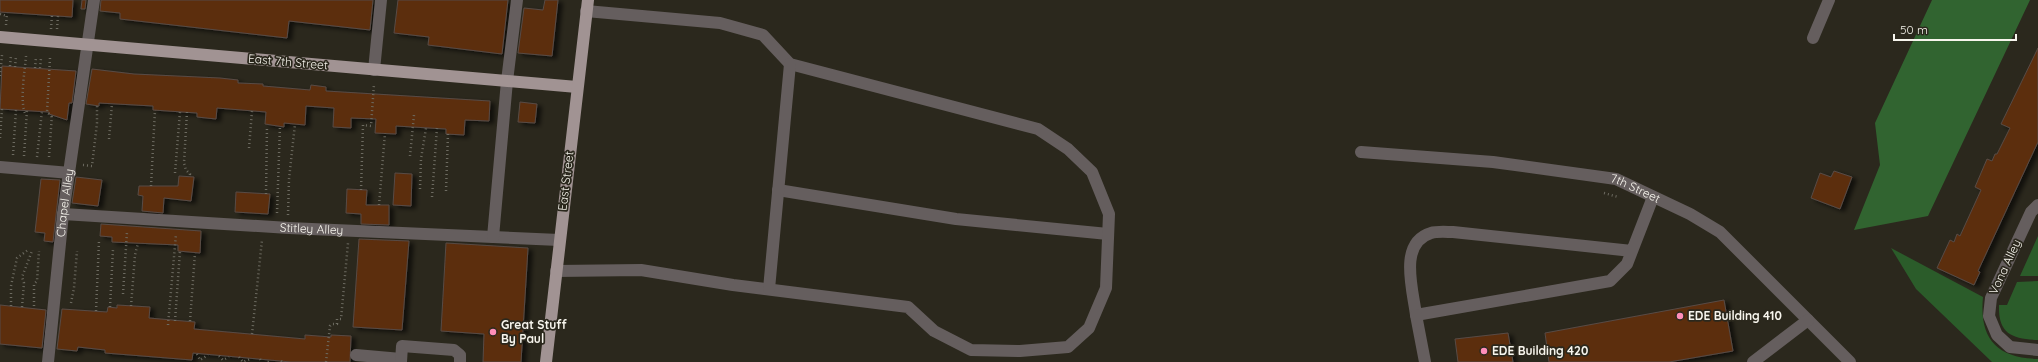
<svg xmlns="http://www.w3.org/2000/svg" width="2038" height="362" font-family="Quicksand,sans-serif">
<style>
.green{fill:#2b5c2a}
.forest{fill:#316430}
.building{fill:#5b2d0f;stroke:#584b45;filter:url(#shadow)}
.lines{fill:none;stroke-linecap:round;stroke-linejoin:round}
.path{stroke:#6d6b61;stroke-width:2.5;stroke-dasharray:1 3;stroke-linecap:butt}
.minor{stroke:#655e5e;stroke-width:12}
.major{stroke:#a19393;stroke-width:12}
.poi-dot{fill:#ff8eb9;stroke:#2b281d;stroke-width:1.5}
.labels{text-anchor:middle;stroke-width:3.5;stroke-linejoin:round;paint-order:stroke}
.street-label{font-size:12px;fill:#f7f5ed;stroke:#2b281d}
.poi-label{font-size:12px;font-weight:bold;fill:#f7f5ed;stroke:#2b281d;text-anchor:start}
</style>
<defs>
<filter id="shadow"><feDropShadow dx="4.5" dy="2.5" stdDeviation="2" flood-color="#0009"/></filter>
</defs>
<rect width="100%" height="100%" fill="#2b281d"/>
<g class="green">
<path d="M 2038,236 L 2038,276 L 2020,276 Z"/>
<path d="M 1891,248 L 1983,297 C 1979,338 1996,358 2038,359 L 2038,362 L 1992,362 L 1916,289 Z"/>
<path d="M 2038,281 L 2038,340 C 2012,339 1998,334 1999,305 L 2007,305 L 2017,282 Z"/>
</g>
<path class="forest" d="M 1932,0 L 2030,0 L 1928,216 L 1854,230 L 1880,165 L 1875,123 Z"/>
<g class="building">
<path d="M 0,0 L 73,0 L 72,17 L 0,12 Z"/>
<path d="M 82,0 L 86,0 L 85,9 L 81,9 Z"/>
<path d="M 101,0 L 373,0 L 370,30 L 289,21 L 287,38 L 120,19 L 120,13 L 100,11 Z"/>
<path d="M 398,0 L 508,0 L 502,54 L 428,45 L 429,37 L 394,33 Z"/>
<path d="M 545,0 L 558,0 L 552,56 L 518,53 L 524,8 L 543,10 Z"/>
<path d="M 2038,48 L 2038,142 L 1978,271 L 1980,272 L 1974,285 L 1937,268 L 1950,240 L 1954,242 L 1957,234 L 1960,236 L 1981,190 L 1975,187 L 1987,159 L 1992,161 L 1995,154 L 1997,154 L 2010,128 L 2001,124 Z"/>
<path d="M 2,66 L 76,71 L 72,103 L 69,103 L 67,120 L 49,114 L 49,112 L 0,109 Z"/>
<path d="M 92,69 L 134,74 L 220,78 L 238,80 L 238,83 L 263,84 L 263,86 L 310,90 L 311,85 L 326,87 L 326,91 L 490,101 L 489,121 L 465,120 L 464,135 L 446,134 L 446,129 L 396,126 L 396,134 L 375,133 L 376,119 L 351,118 L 351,128 L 333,127 L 334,108 L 306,106 L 305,125 L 284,123 L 284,127 L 265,124 L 266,112 L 217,108 L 216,119 L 197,117 L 197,113 L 153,110 L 153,106 L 99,103 L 99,106 L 86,104 Z"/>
<path d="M 520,102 L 537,104 L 535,123 L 518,122 Z"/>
<path d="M 1834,171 L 1852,177 L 1840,209 L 1811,198 L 1820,173 L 1831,177 Z"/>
<path d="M 395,173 L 412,174 L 411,206 L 393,205 Z"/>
<path d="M 179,176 L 194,177 L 191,201 L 164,198 L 163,213 L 142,211 L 143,196 L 138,195 L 139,186 L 178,186 Z"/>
<path d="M 76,177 L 102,180 L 98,206 L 72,203 Z"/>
<path d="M 41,179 L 60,180 L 53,242 L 44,241 L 45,233 L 35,232 Z"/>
<path d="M 347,189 L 367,190 L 366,205 L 389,205 L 389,225 L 361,224 L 361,214 L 346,213 Z"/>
<path d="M 236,192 L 270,194 L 268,214 L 235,212 Z"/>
<path d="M 101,224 L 201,231 L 200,253 L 178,251 L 178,245 L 112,242 L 112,237 L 100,236 Z"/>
<path d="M 359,239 L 409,241 L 402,330 L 353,327 Z"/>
<path d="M 446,243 L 528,248 L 521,362 L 483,362 L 484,334 L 441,331 Z"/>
<path d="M 1724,300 L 1733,351 L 1669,362 L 1549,362 L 1545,333 Z"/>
<path d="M 0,305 L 46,310 L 42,348 L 0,344 Z"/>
<path d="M 117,305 L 150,307 L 149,318 L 195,322 L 194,329 L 305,339 L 305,335 L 331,337 L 331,335 L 351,336 L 350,362 L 291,362 L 193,353 L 192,360 L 105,353 L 105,350 L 78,347 L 77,351 L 57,349 L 62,309 L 107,312 L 108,307 L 117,308 Z"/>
<path d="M 1508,333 L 1513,362 L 1458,362 L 1455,339 Z"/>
</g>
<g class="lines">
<g class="path">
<path d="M 0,14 L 7,16"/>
<path d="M 6,25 L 7,13"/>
<path d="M 51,29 L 52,15"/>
<path d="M 57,29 L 58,16"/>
<path d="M 26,56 C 25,70 19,104 26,115"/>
<path d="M 50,58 L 47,112 L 52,117"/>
<path d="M 10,66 L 11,55"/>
<path d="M 15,67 L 16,56"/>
<path d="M 35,68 L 36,57"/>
<path d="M 40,68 L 41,58"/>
<path d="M 0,76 L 2,55"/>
<path d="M 187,112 L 184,163 L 186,170 L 190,174 L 189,177"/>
<path d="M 0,138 L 2,109"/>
<path d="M 109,139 L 112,104"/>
<path d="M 249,148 L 252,111"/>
<path d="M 13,155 L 16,110"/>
<path d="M 24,156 L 27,110"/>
<path d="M 410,156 L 414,115"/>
<path d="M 37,157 L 42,111"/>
<path d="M 49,157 L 52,114"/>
<path d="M 83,165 L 92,166 L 97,123 L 97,105"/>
<path d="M 175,173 L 180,112"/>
<path d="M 151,186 L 155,110"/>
<path d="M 420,189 L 421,159 L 426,128"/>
<path d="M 361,190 L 363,125 L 371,126 L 374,84"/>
<path d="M 446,191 L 448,134"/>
<path d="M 1604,193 L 1618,197"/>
<path d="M 266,194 L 267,126"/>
<path d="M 432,197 L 437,128"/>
<path d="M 379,205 L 385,133"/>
<path d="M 277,213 L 280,126"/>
<path d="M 288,215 L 289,179 L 295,124"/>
<path d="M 123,294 L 127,232"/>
<path d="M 71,303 L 74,288 L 77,251"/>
<path d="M 11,306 L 11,286 L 17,258 L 28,250"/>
<path d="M 34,306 L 34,284 L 37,281 L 39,251"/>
<path d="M 131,306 L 135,255 L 138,243"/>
<path d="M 22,307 L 24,283 L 22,277 L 32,251"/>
<path d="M 110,307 L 113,249"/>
<path d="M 96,311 L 99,241"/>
<path d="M 175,321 L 180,251"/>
<path d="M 190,321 L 195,253"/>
<path d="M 168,325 L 176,234"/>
<path d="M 252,334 L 262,240"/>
<path d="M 197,354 L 200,360 L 208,355"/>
<path d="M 219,356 L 223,360 L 229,357"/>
<path d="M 239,357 L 243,362 L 250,359"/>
<path d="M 260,359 L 262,362"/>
<path d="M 281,361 L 282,362"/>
<path d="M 268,362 L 271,360"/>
<path d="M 326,362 L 330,326 L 332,324 L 337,324 L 337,319 L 341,319 L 348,243"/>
</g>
<g class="minor">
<path d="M 1813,38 L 1829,0"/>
<path d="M 374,70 L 381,0"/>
<path id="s1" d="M 1361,152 L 1493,162 L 1616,179 L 1690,214 L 1720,232 L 1850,362"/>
<path d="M 0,167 L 70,173"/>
<path d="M 778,190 L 956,219 L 1108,234"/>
<path d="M 2038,205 L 2031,212 L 1991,298 L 1989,316 L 1997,335 L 2010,347 L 2038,350"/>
<path id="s2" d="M 63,214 L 289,228 L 559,240"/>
<path d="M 493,237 L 507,81 L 517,0"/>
<path d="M 1632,251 L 1453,232 C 1447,232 1437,231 1431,233 C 1398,243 1413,290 1416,315 L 1610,281 L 1627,264 L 1653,197"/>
<path d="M 556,271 L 641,270 L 733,285 L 908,307 L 934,331 L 971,350 L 1020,351 L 1068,347 L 1089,328 L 1106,288 L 1109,214 L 1092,172 L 1068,149 L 1038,129 L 790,64 L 763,35 L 720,23 L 586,11"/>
<path d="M 769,289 L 790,64"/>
<path d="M 1416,315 L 1425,362"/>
<path d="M 356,355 L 401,359"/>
<path id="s3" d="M 48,362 L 63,214 L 94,0"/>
<path d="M 401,362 L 402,346 L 454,350 L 460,355 L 460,362"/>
<path d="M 1753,362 L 1808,320"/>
</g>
<g class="major">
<path d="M 0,37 L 577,87"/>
<path d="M 546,362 L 588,0"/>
</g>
</g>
<g class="poi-dot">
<circle cx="1680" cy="316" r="4"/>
<circle cx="493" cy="332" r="4"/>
<circle cx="1484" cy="351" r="4"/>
</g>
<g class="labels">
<g class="street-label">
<text transform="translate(288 62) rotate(5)" y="4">East 7th Street</text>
<text transform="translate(566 181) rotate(-83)" y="4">East Street</text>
<text dy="4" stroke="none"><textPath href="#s1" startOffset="278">7th Street</textPath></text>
<text dy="4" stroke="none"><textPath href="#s3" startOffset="160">Chapel Alley</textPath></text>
<text dy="4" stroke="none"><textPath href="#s2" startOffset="249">Stitley Alley</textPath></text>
<text transform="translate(2005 267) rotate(-65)" y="4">Vona Alley</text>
</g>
<g class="poi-label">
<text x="1688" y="320">EDE Building 410</text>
<text x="501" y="329">Great Stuff<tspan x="501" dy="14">By Paul</tspan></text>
<text x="1492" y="355">EDE Building 420</text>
</g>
</g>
<path d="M1894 34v6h122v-6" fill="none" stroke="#f7f5ed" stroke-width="2"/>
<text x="1900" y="34" font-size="12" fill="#f7f5ed" stroke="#2b281d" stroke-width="3" paint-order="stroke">50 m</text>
</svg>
